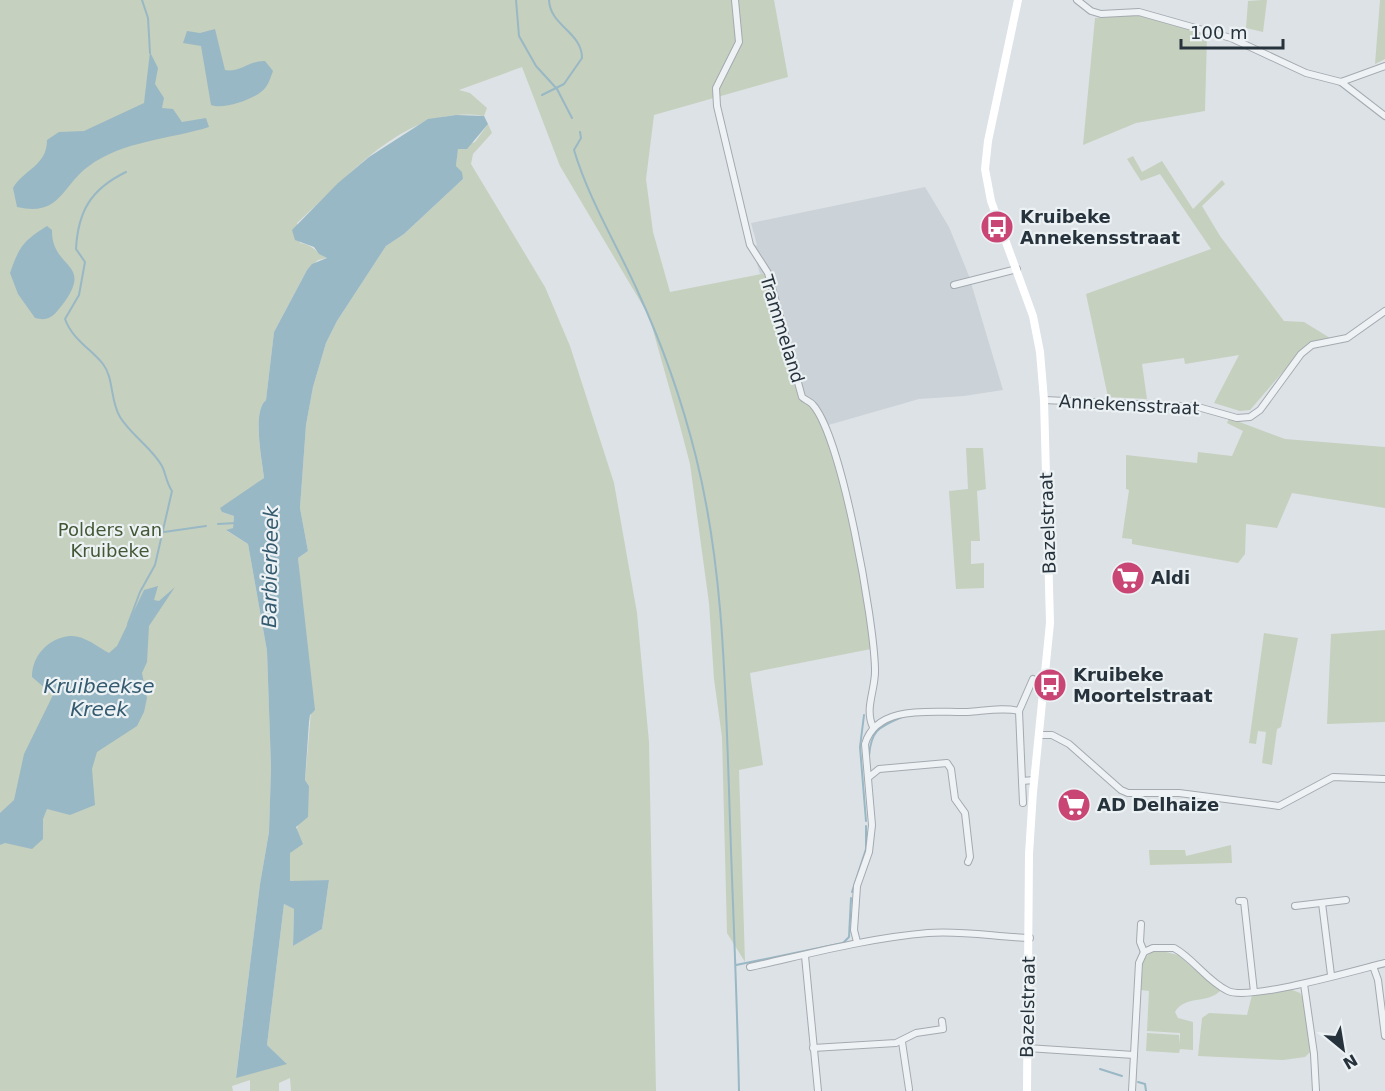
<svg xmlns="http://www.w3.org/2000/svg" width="1385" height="1091" font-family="'DejaVu Sans',sans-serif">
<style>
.built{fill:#cbd2d8}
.green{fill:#c6d0be}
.water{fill:#99b8c5}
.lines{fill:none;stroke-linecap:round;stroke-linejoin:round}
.stream{stroke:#99b8c5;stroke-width:2}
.minor-casing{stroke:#a3aab0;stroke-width:8}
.minor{stroke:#eff2f5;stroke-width:6}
.secondary{stroke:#fff;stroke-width:8}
.labels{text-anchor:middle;stroke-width:4.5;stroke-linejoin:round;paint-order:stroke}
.poi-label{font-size:18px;font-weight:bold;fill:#27333c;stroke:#ecf1f4;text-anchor:start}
.street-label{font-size:18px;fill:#27333c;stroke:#ecf1f4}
.park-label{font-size:18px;fill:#435735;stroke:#ecf1f4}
.water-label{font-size:20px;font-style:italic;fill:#335a6e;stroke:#ecf1f4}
</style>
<rect width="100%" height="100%" fill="#dde2e6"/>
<path class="built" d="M 925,187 L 949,227 L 969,276 L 1003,390 L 964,396 L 919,399 L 825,426 L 803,396 L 770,272 L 760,274 L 752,247 L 757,245 L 751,223 Z"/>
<g class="green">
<path d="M 0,0 L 774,0 L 788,77 L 654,115 L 646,179 L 653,232 L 670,292 L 771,272 L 803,395 L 815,403 L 839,470 L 861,546 L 871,649 L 750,673 L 763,765 L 739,770 L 745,962 L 727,933 L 722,737 L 714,679 L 709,603 L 690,464 L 680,426 L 649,316 L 560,166 L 522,67 L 459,90 L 470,93 L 487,108 L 484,116 C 406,103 349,177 297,223 L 300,243 C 313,245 317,253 327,258 L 318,260 L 307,270 L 274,332 L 266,400 C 252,411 262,461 264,478 L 222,512 L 234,516 L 233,528 L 227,531 L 248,544 L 267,651 L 271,768 L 269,832 L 260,884 L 236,1077 L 286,1063 L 267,1045 L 284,904 L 294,909 L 293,946 L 322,929 L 329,880 L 290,882 L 290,853 L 309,786 L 305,780 L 311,712 L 298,558 L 308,551 L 300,508 L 306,425 L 313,387 L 326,343 L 337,321 L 386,246 L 404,234 L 463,179 L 456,166 L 458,148 L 475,142 L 488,124 L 492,133 L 473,154 L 471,164 L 545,287 L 570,346 L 614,483 L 637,613 L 649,742 L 656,1091 L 291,1091 L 290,1078 L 279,1083 L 279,1091 L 250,1091 L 250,1080 L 232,1086 L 233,1091 L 0,1091 Z"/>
<path d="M 1262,0 L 1267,0 L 1263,32 L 1246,28 L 1248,1 Z"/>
<path d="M 1380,0 L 1385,0 L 1385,59 L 1375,64 Z"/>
<path d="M 1137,15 L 1207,35 L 1205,111 L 1136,123 L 1083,145 L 1095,18 Z"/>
<path d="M 1133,156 L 1142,172 L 1162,161 L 1193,209 L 1222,180 L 1225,184 L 1202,206 L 1220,236 L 1284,321 L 1304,322 L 1330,338 L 1307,344 L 1250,410 L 1240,411 L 1214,403 L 1239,355 L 1185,364 L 1184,358 L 1142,364 L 1147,399 L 1108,397 L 1086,294 L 1211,249 L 1160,174 L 1141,181 L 1127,159 Z"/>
<path d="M 1229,418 L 1285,439 L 1385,447 L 1385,508 L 1292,493 L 1277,528 L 1246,524 L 1245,554 L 1238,563 L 1132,544 L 1132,539 L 1122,538 L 1129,490 L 1126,489 L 1126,455 L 1197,463 L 1198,452 L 1232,456 L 1243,431 L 1227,423 Z"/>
<path d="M 966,448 L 983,448 L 986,489 L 977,491 L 980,541 L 971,541 L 971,564 L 984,563 L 984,588 L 956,589 L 949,491 L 968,489 Z"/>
<path d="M 1385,630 L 1385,722 L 1327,724 L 1331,634 Z"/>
<path d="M 1264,633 L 1298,638 L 1281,727 L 1277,729 L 1272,765 L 1262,763 L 1266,732 L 1258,731 L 1256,744 L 1249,743 Z"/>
<path d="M 1231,845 L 1232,863 L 1150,865 L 1149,850 L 1185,850 L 1186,856 Z"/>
<path d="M 1162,951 L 1178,955 L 1220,991 C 1207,1004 1185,995 1175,1012 L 1178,1018 L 1193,1022 L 1193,1050 L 1180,1049 L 1179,1053 L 1146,1051 L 1147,1033 L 1179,1035 L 1180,1045 L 1180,1033 L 1147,1031 L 1149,991 L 1141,990 L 1143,959 L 1152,952 Z"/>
<path d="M 1290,989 L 1300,993 L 1303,998 L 1310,1052 L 1305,1057 L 1283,1060 L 1198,1056 L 1202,1018 L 1209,1013 L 1247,1015 L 1252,995 Z"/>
</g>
<g class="water">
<path d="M 215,29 L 225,70 C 239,73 251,60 265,61 L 273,71 C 270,79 268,87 261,92 C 251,100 223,110 211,105 L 201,46 L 183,43 L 187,31 L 200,33 Z"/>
<path d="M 150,52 L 158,68 L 155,84 L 164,98 L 162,108 L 173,109 L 182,122 L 206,118 L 209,127 C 171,139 122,141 89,166 C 61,186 61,217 17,207 L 13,188 C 24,169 47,166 47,140 L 59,132 L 84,131 L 144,103 Z"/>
<path d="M 456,115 L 484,116 L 488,124 L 467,149 L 458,149 L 456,166 L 462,172 L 463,179 L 404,234 L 386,246 L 337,321 L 326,343 L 313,387 L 306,425 L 300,508 L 308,551 L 298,558 L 315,710 L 310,715 L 309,722 L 305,780 L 309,786 L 308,817 L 296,827 L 303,844 L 290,853 L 290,881 L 329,880 L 322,929 L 293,946 L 294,909 L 284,904 L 267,1045 L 287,1064 L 236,1078 L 260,884 L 269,832 L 271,768 L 267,651 L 248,544 L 226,530 L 233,528 L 234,516 L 222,512 L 220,508 L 264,478 C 262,460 252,411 266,400 L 274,332 L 307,270 L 312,264 L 327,258 L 319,254 L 314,247 L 295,240 L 292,230 L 338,183 L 369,157 L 428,119 Z"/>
<path d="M 47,226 L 52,230 C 51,271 98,261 59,309 C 52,318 46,321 35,318 L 18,294 L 10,273 C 19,247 23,241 47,226 Z"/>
<path d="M 158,586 L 154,600 L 159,601 L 175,587 L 149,626 L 147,662 L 142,673 L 147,698 L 144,712 L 137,726 L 97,752 L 92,769 L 95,805 L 70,815 L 47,809 L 43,819 L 43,839 L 32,849 L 5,843 L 0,845 L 0,813 L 14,800 L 24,754 L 53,695 L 32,677 C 32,656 48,638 70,636 C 84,635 98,647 109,653 L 117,646 L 144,590 Z"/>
</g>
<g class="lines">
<g class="stream">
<path d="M 142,0 L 148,18 L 150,53"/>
<path d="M 516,0 L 519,36 L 536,66 L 557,89 L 572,118"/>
<path d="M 542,95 L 564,84 L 582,58 C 582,32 550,26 549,0"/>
<path d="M 580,132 L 581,138 L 574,150 C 589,200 617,245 638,292 C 662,344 682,401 696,457 C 723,566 725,678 729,790 C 732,890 737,990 739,1091"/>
<path d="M 126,172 C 91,189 78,211 76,249 L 85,262 L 79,295 L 65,319 C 72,339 91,349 103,364 C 114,378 110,401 120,417 C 131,435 152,448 162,466 C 166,474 166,482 172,491 L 155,565 L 140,592 L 128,624"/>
<path d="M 218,524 L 236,523"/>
<path d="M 164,532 L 206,526"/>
<path d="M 864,715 L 860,747 L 866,821"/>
<path d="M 869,756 C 871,731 878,727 902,717"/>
<path d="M 852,892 L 866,849 L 866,826"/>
<path d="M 736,965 L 843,943 L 849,937 L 851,898"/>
<path d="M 1100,1069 L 1122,1076"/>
<path d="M 1138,1082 L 1145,1084 L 1146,1091"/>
</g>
<defs>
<g id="minor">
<path d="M 735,0 L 739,42 L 716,88 L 717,106 L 750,245 L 768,273 L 802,397 C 805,400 811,402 813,405 C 842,438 874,621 875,669 C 876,689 864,708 873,727"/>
<path d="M 1077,0 L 1091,11 L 1101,14 L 1139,12 L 1231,38 L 1306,73 L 1341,82 L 1385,66"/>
<path d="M 1341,82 L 1385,116"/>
<path d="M 954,285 L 1017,269"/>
<path d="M 1044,400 L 1198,407 L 1237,418 L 1250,417 L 1260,410 L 1301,354 L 1312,345 L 1347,338 L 1385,311"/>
<path d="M 1033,679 L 1019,711 L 1022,781 L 1034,780"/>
<path d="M 1039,735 L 1052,735 L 1069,744 L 1121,790 L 1128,793 L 1179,793 L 1279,806 L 1333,777 L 1385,779"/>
<path d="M 869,777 L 879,769 L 947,763 L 951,769 L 955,799 L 965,813 L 970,857 L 968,862"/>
<path d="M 1022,781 L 1023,803"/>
<path d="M 1239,901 L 1244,901 L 1254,992"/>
<path d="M 1322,903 L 1331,975"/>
<path d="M 1295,906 L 1346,900"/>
<path d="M 1141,924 L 1140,942 L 1144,952"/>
<path d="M 857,942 L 854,930 L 857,886 L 869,852 L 872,825 L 865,744 C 877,703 935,713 968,712 C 984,711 1003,707 1019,711"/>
<path d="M 1144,952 L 1153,948 L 1174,948 C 1194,959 1207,981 1228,991 C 1250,1001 1357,970 1385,963"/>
<path d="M 805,956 L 818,1091"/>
<path d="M 1373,966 L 1378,980 L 1385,1036"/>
<path d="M 750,967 C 809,954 868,938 928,933 C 960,930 997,937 1030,938"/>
<path d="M 1304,984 L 1314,1054 L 1316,1091"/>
<path d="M 902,1042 L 909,1089"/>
<path d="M 813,1048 L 896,1043 L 916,1033 L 943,1029 L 942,1021"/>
<path d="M 1027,1048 L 1134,1055"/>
<path d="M 1132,1091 L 1139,963 L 1144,952"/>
</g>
</defs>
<use href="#minor" class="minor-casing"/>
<use href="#minor" class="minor"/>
<path class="secondary" d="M 1018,0 L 988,141 L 985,169 L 991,201 L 1033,316 L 1040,352 L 1044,400 L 1050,623 L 1033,792 L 1029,854 L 1027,1091"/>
</g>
<defs>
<symbol id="bus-disc" viewBox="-11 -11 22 22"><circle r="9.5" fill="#c84574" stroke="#ecf1f4"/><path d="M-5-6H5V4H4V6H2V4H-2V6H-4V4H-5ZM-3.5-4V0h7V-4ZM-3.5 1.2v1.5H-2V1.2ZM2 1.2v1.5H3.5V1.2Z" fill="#fff"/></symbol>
<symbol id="supermarket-disc" viewBox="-11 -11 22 22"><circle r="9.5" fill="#c84574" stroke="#ecf1f4"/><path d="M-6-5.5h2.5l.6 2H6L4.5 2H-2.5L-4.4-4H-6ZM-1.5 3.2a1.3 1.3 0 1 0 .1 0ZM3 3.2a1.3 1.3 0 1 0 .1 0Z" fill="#fff"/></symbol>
</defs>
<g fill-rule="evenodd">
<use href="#bus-disc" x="978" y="208" width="38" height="38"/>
<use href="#supermarket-disc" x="1109" y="559" width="38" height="38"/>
<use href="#bus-disc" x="1031" y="666" width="38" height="38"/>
<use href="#supermarket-disc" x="1055" y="786" width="38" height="38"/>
</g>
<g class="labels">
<g class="poi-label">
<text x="1020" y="223">Kruibeke<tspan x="1020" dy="21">Annekensstraat</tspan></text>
<text x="1151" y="584">Aldi</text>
<text x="1073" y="681">Kruibeke<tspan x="1073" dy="21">Moortelstraat</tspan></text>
<text x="1097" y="811">AD Delhaize</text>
</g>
<g class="street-label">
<text transform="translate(782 329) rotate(73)" y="6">Trammeland</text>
<text transform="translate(1129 405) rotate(3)" y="6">Annekensstraat</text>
<text transform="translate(1048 523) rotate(-92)" y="6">Bazelstraat</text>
<text transform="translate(1028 1007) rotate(-89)" y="6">Bazelstraat</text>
</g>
<g class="park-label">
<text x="110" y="536">Polders van<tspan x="110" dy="21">Kruibeke</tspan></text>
</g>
<g class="water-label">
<text transform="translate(270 567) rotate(-89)" y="7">Barbierbeek</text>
<text x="99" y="693">Kruibeekse<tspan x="99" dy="23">Kreek</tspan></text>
</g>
</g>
<g transform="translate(1343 1049) rotate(150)" stroke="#ecf1f4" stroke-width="4.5" paint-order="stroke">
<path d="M0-4.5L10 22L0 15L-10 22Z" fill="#27333c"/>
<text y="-9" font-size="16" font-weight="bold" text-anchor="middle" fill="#27333c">N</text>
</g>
<path d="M1181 39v9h102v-9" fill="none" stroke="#27333c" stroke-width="3"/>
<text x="1190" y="39" font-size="18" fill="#27333c" stroke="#ecf1f4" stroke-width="4.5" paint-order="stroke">100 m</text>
</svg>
